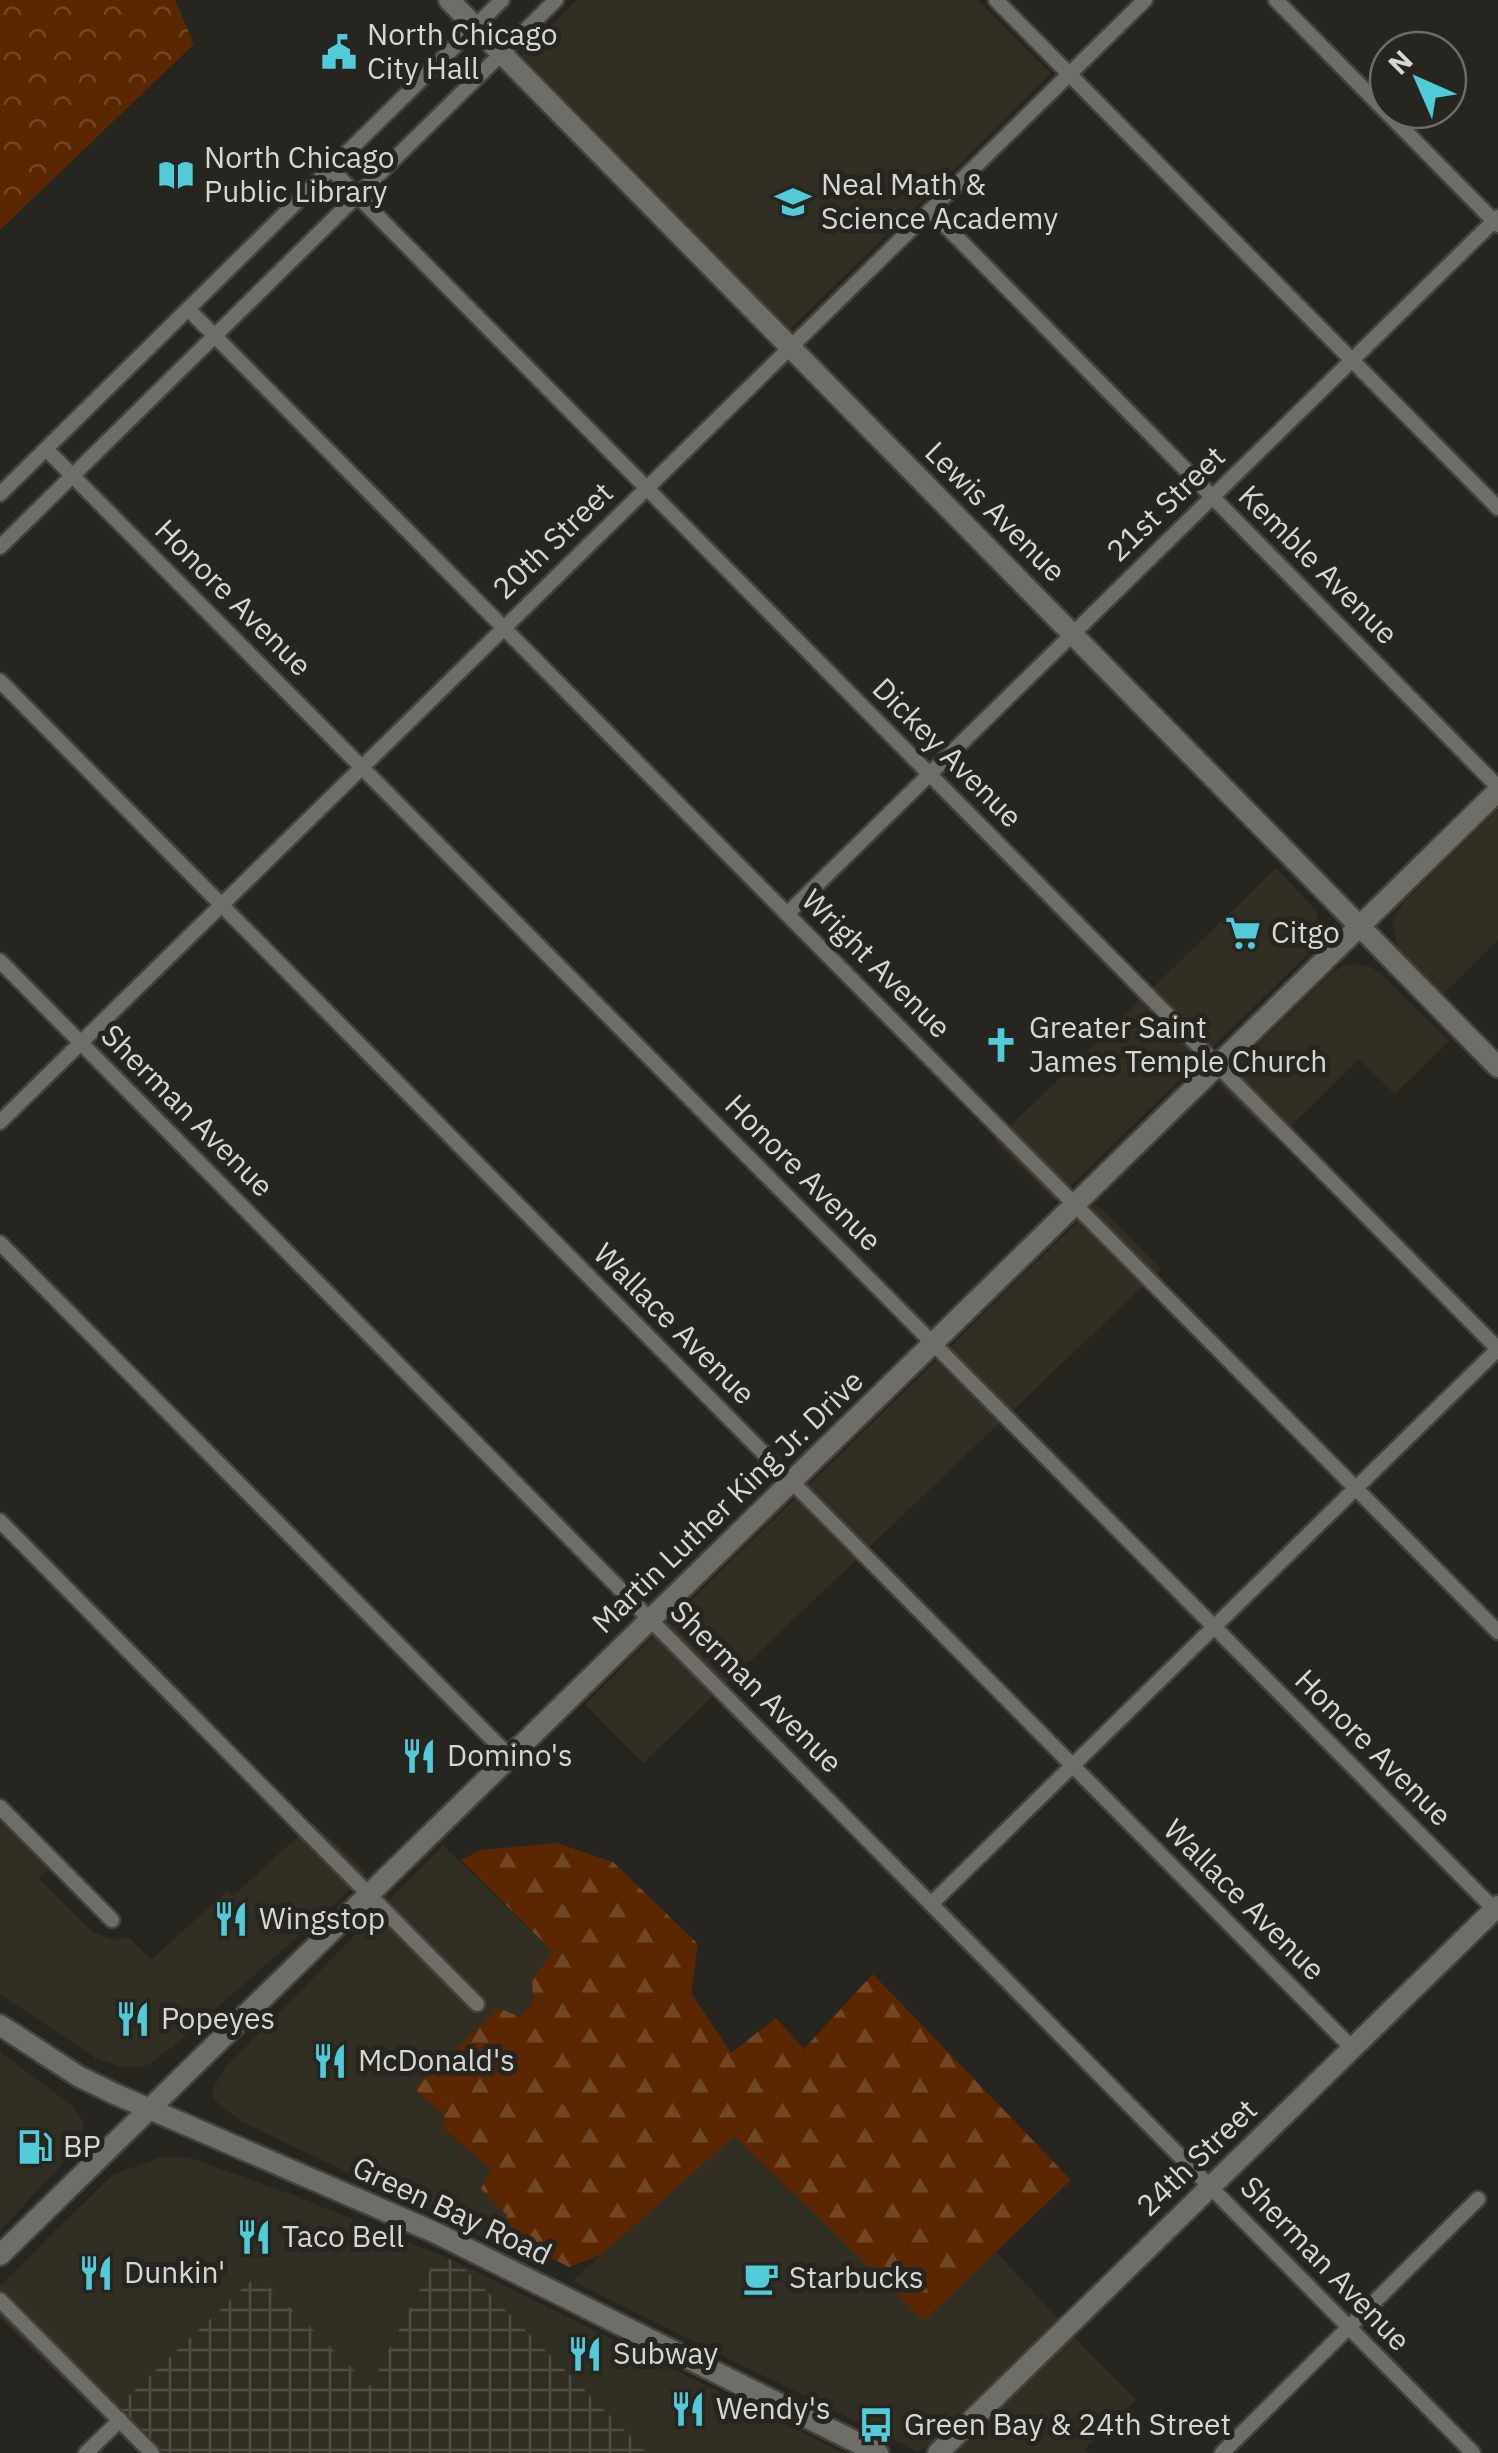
<svg xmlns="http://www.w3.org/2000/svg" width="1498" height="2453" font-family="'IBM Plex Sans',sans-serif">
<style>
.built{fill:#312e23}
.industrial{fill:url(#industrial-grid)}
.forest{fill:url(#forest-firs)}
.park{fill:url(#park-crowns)}
.lines{fill:none;stroke-linecap:round;stroke-linejoin:round}
.street-casing{stroke:#43423e;stroke-width:19}
.secondary-casing{stroke:#43423e;stroke-width:25}
.street{stroke:#6e6d67;stroke-width:14}
.secondary{stroke:#6e6d67;stroke-width:20}
.labels{text-anchor:middle;stroke-width:10;stroke-linejoin:round;paint-order:stroke}
.poi-label{font-size:30px;fill:#d7d6d3;stroke:#262520;text-anchor:start}
.street-label{font-size:30px;fill:#d7d6d3;stroke:#262520}
</style>
<defs>
<pattern id="industrial-grid" width="8" height="8" patternUnits="userSpaceOnUse" patternTransform="scale(2.5)"><rect width="8" height="8" fill="#312e23"/><path d="M0 4h8M4 0v8" fill="none" stroke="#4e4c42"/></pattern>
<pattern id="forest-firs" width="22" height="20" patternUnits="userSpaceOnUse" patternTransform="scale(2.5)"><rect width="22" height="20" fill="#5a2700"/><path d="M5 1l3.5 6h-7zM16 11l3.5 6h-7z" fill="#714624"/></pattern>
<pattern id="park-crowns" width="20" height="18" patternUnits="userSpaceOnUse" patternTransform="scale(2.5)"><rect width="20" height="18" fill="#5a2700"/><path d="M2 6a3 3 0 1 1 6 0M12 15a3 3 0 1 1 6 0" fill="none" stroke="#714624"/></pattern>
</defs>
<rect width="100%" height="100%" fill="#262520"/>
<g class="built">
<path d="M 577,0 L 978,0 L 1051,74 L 790,329 L 521,55 Z"/>
<path d="M 1498,810 L 1498,940 L 1443,994 L 1398,948 L 1392,922 L 1403,903 Z"/>
<path d="M 1276,868 L 1316,910 L 1319,929 L 1314,948 L 1055,1201 L 995,1141 Z"/>
<path d="M 1353,964 L 1371,967 L 1381,974 L 1449,1041 L 1395,1094 L 1359,1059 L 1277,1140 L 1218,1084 L 1329,975 L 1342,966 Z"/>
<path d="M 1096,1204 L 1161,1269 L 643,1763 L 585,1704 Z"/>
<path d="M 0,1818 L 50,1867 L 39,1878 L 94,1933 L 115,1940 L 128,1937 L 151,1960 L 227,1891 L 233,1896 L 313,1823 L 366,1872 L 338,1901 L 176,2044 L 148,2065 L 125,2068 L 95,2058 L 0,1994 Z"/>
<path d="M 443,1845 L 553,1952 L 532,1979 L 533,2003 L 519,2018 L 499,2009 L 445,2117 L 443,2129 L 491,2169 L 507,2215 L 499,2245 L 242,2122 L 213,2099 L 212,2090 L 226,2067 Z"/>
<path d="M 0,2052 L 73,2106 L 84,2123 L 79,2146 L 0,2231 Z"/>
<path d="M 735,2135 L 924,2320 L 996,2252 L 1059,2319 L 937,2439 L 918,2452 L 572,2281 Z"/>
<path d="M 188,2157 L 293,2195 L 438,2254 L 370,2386 L 257,2276 L 104,2419 L 0,2318 L 0,2286 L 112,2175 L 159,2158 Z"/>
<path d="M 460,2264 L 844,2453 L 647,2453 Z"/>
<path d="M 1073,2336 L 1136,2400 L 1085,2449 L 1089,2453 L 956,2453 Z"/>
</g>
<path class="industrial" d="M 438,2254 L 460,2264 L 647,2453 L 139,2453 L 104,2419 L 257,2275 L 370,2386 Z"/>
<path class="forest" d="M 557,1843 L 613,1862 L 698,1944 L 691,1993 L 731,2053 L 776,2018 L 804,2049 L 873,1974 L 1071,2180 L 924,2321 L 735,2136 L 601,2255 L 569,2267 L 503,2234 L 507,2215 L 481,2189 L 491,2169 L 443,2129 L 445,2116 L 415,2089 L 499,2008 L 520,2017 L 533,2003 L 532,1979 L 553,1952 L 461,1860 L 481,1850 Z"/>
<path class="park" d="M 0,0 L 175,0 L 194,44 L 0,230 Z"/>
<g class="lines">
<defs>
<g id="street">
<path d="M 996,0 L 1498,508"/>
<path d="M 1276,0 L 1498,225"/>
<path d="M 331,169 L 1498,1349 L 931,1904"/>
<path d="M 930,210 L 1498,787"/>
<path d="M 188,309 L 1498,1632"/>
<path d="M 46,449 L 1494,1909"/>
<path d="M 0,494 L 502,0"/>
<path d="M 0,547 L 556,0"/>
<path d="M 0,681 L 1352,2048"/>
<path d="M 787,914 L 1498,217"/>
<path d="M 0,961 L 1473,2453"/>
<path d="M 0,1122 L 1145,0"/>
<path d="M 0,1243 L 510,1757"/>
<path d="M 0,1521 L 477,2004"/>
<path d="M 0,1807 L 112,1920"/>
<path d="M 0,2300 L 152,2453"/>
<path d="M 86,2453 L 120,2420"/>
<path d="M 1222,2453 L 1478,2199"/>
</g>
<g id="secondary">
<path d="M 449,0 L 1498,1067"/>
<path d="M 0,2025 L 78,2076 L 115,2094 L 434,2232 L 878,2453"/>
<path d="M 0,2255 L 1498,791"/>
<path d="M 938,2453 L 1498,1906"/>
</g>
</defs>
<use href="#street" class="street-casing"/>
<use href="#secondary" class="secondary-casing"/>
<use href="#street" class="street"/>
<use href="#secondary" class="secondary"/>
</g>
<defs>
<symbol id="civic-bare" viewBox="-9 -9 18 18"><path d="M-.6-6.5H3V-4.5H.6V-3L4-1V1h2V6H-6V1h2V-1L-.6-3ZM-1.2 2.5V6h2.4V2.5Z" fill="#52cbd8" stroke="#262520" stroke-width="2.5" paint-order="stroke"/></symbol>
<symbol id="library-bare" viewBox="-9 -9 18 18"><path d="M-6-4Q-3-5.5-.7-3.5V5Q-3 3-6 4ZM6-4Q3-5.5 .7-3.5V5Q3 3 6 4Z" fill="#52cbd8" stroke="#262520" stroke-width="2.5" paint-order="stroke"/></symbol>
<symbol id="school-bare" viewBox="-9 -9 18 18"><path d="M0-5L7-2L0 1L-7-2ZM-4 1L0 2.5L4 1V4Q0 6-4 4Z" fill="#52cbd8" stroke="#262520" stroke-width="2.5" paint-order="stroke"/></symbol>
<symbol id="supermarket-bare" viewBox="-9 -9 18 18"><path d="M-6-5.5h2.5l.6 2H6L4.5 2H-2.5L-4.4-4H-6ZM-1.5 3.2a1.3 1.3 0 1 0 .1 0ZM3 3.2a1.3 1.3 0 1 0 .1 0Z" fill="#52cbd8" stroke="#262520" stroke-width="2.5" paint-order="stroke"/></symbol>
<symbol id="church-bare" viewBox="-9 -9 18 18"><path d="M-1.2-6h2.4v3.5h3.3v2.4h-3.3V6h-2.4V-.1h-3.3v-2.4h3.3Z" fill="#52cbd8" stroke="#262520" stroke-width="2.5" paint-order="stroke"/></symbol>
<symbol id="restaurant-bare" viewBox="-9 -9 18 18"><path d="M-5-6h1v4h1v-4h1v4h1v-4h1v5L-1.5 .5V6h-2V.5L-5-1ZM5-6V6H3V1.5H1.5Q1.5-4 5-6Z" fill="#52cbd8" stroke="#262520" stroke-width="2.5" paint-order="stroke"/></symbol>
<symbol id="fuel-bare" viewBox="-9 -9 18 18"><path d="M-5.5-6h7V0h2V4h1.3V-2.5L3-4.5l.8-.8L6-3V5H2.5V1h-1V6h-7ZM-4.2-4.7v3.2H.2V-4.7Z" fill="#52cbd8" stroke="#262520" stroke-width="2.5" paint-order="stroke"/></symbol>
<symbol id="cafe-bare" viewBox="-9 -9 18 18"><path d="M-5.5-4.5H6V0H3Q3 3.5 0 3.5H-2.5Q-5.5 3.5-5.5 0ZM3-3.2v2h1.7v-2ZM-6 4.5H4V6H-6Z" fill="#52cbd8" stroke="#262520" stroke-width="2.5" paint-order="stroke"/></symbol>
<symbol id="bus-bare" viewBox="-9 -9 18 18"><path d="M-5-6H5V4H4V6H2V4H-2V6H-4V4H-5ZM-3.5-4V0h7V-4ZM-3.5 1.2v1.5H-2V1.2ZM2 1.2v1.5H3.5V1.2Z" fill="#52cbd8" stroke="#262520" stroke-width="2.5" paint-order="stroke"/></symbol>
</defs>
<g fill-rule="evenodd">
<use href="#civic-bare" x="314" y="27" width="50" height="50"/>
<use href="#library-bare" x="151" y="150" width="50" height="50"/>
<use href="#school-bare" x="768" y="177" width="50" height="50"/>
<use href="#supermarket-bare" x="1218" y="908" width="50" height="50"/>
<use href="#church-bare" x="976" y="1020" width="50" height="50"/>
<use href="#restaurant-bare" x="394" y="1731" width="50" height="50"/>
<use href="#restaurant-bare" x="206" y="1894" width="50" height="50"/>
<use href="#restaurant-bare" x="108" y="1994" width="50" height="50"/>
<use href="#restaurant-bare" x="305" y="2036" width="50" height="50"/>
<use href="#fuel-bare" x="10" y="2122" width="50" height="50"/>
<use href="#restaurant-bare" x="229" y="2212" width="50" height="50"/>
<use href="#restaurant-bare" x="71" y="2248" width="50" height="50"/>
<use href="#cafe-bare" x="736" y="2253" width="50" height="50"/>
<use href="#restaurant-bare" x="560" y="2329" width="50" height="50"/>
<use href="#restaurant-bare" x="663" y="2384" width="50" height="50"/>
<use href="#bus-bare" x="851" y="2400" width="50" height="50"/>
</g>
<g class="labels">
<g class="poi-label">
<text x="367" y="45">North Chicago<tspan x="367" dy="34">City Hall</tspan></text>
<text x="204" y="168">North Chicago<tspan x="204" dy="34">Public Library</tspan></text>
<text x="821" y="195">Neal Math &amp;<tspan x="821" dy="34">Science Academy</tspan></text>
<text x="1271" y="943">Citgo</text>
<text x="1029" y="1038">Greater Saint<tspan x="1029" dy="34">James Temple Church</tspan></text>
<text x="447" y="1766">Domino's</text>
<text x="259" y="1929">Wingstop</text>
<text x="161" y="2029">Popeyes</text>
<text x="358" y="2071">McDonald's</text>
<text x="63" y="2157">BP</text>
<text x="282" y="2247">Taco Bell</text>
<text x="124" y="2283">Dunkin'</text>
<text x="789" y="2288">Starbucks</text>
<text x="613" y="2364">Subway</text>
<text x="716" y="2419">Wendy's</text>
<text x="904" y="2435">Green Bay &amp; 24th Street</text>
</g>
<g class="street-label">
<text transform="translate(1166 504) rotate(-44)" y="10">21st Street</text>
<text transform="translate(995 512) rotate(45)" y="10">Lewis Avenue</text>
<text transform="translate(553 541) rotate(-44)" y="10">20th Street</text>
<text transform="translate(1318 565) rotate(45)" y="10">Kemble Avenue</text>
<text transform="translate(233 598) rotate(45)" y="10">Honore Avenue</text>
<text transform="translate(947 753) rotate(45)" y="10">Dickey Avenue</text>
<text transform="translate(876 964) rotate(45)" y="10">Wright Avenue</text>
<text transform="translate(187 1111) rotate(45)" y="10">Sherman Avenue</text>
<text transform="translate(803 1173) rotate(45)" y="10">Honore Avenue</text>
<text transform="translate(674 1324) rotate(45)" y="10">Wallace Avenue</text>
<text transform="translate(728 1502) rotate(-44)" y="10">Martin Luther King Jr. Drive</text>
<text transform="translate(756 1687) rotate(45)" y="10">Sherman Avenue</text>
<text transform="translate(1373 1748) rotate(45)" y="10">Honore Avenue</text>
<text transform="translate(1244 1900) rotate(45)" y="10">Wallace Avenue</text>
<text transform="translate(1197 2158) rotate(-44)" y="10">24th Street</text>
<text transform="translate(452 2211) rotate(25)" y="10">Green Bay Road</text>
<text transform="translate(1325 2264) rotate(46)" y="10">Sherman Avenue</text>
</g>
</g>
<g transform="translate(1418 80) rotate(315)"><circle r="48" fill="#262520" stroke="#6d6c68" stroke-width="2.5"/>
<path d="M0-8L18 38L0 25L-18 38Z" fill="#52cbd8"/>
<text y="-15" font-size="28" font-weight="bold" text-anchor="middle" fill="#d7d6d3">N</text>
</g>
</svg>
